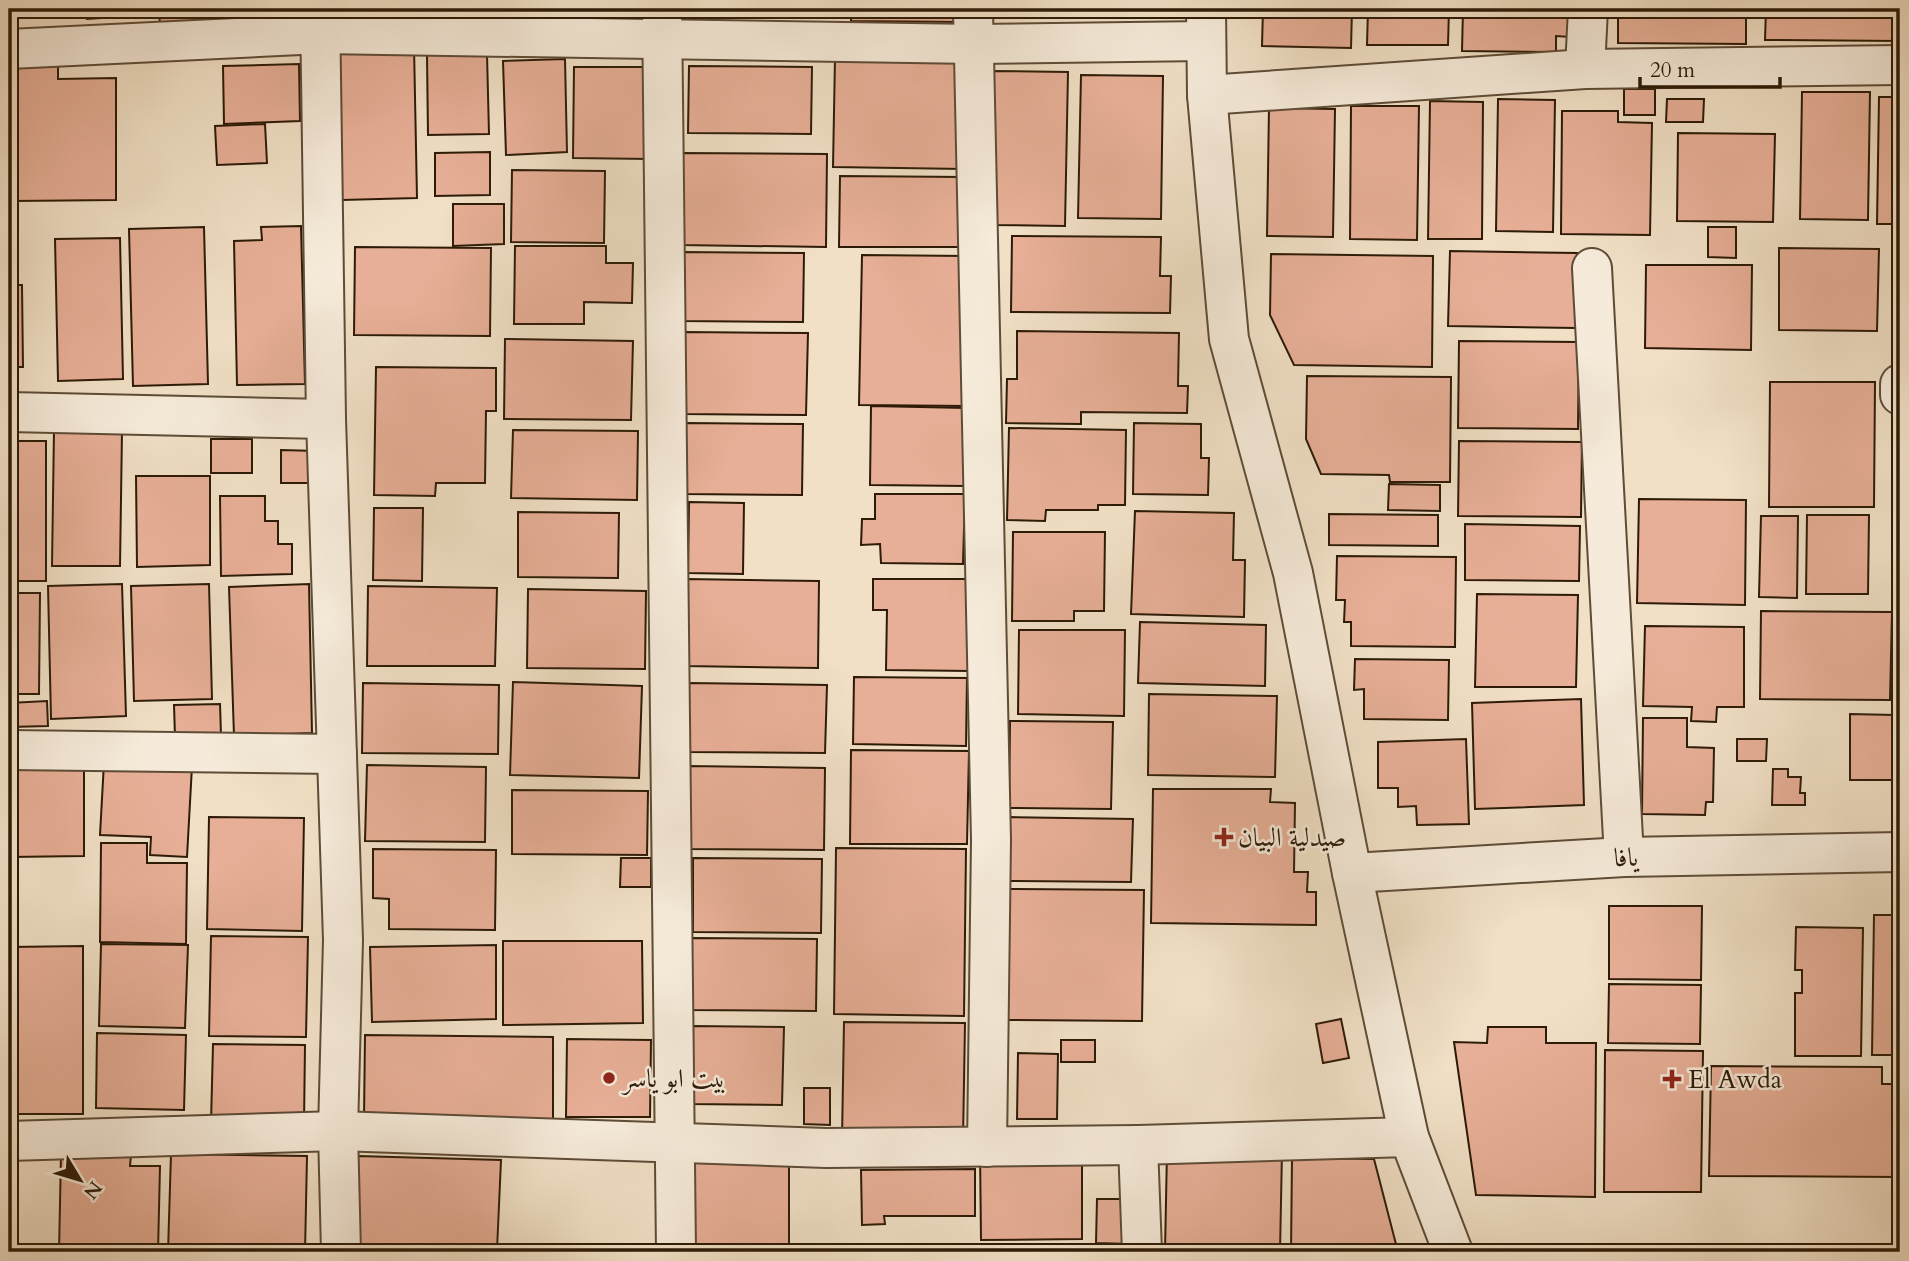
<svg xmlns="http://www.w3.org/2000/svg" width="1909" height="1261" font-family="Cardo,Amiri,serif">
<style>
.building{fill:#e7af97;stroke:#2d1b07;stroke-width:2}
.lines{fill:none;stroke-linecap:round;stroke-linejoin:round}
.minor-casing{stroke:#5e4c37;stroke-width:42}
.minor{stroke:#f6ebda;stroke-width:38}
.poi-dot{fill:#8f2418;stroke:#f6ebda;stroke-width:2.5}
.labels{text-anchor:middle;stroke-width:5;stroke-linejoin:round;paint-order:stroke}
.poi-label{font-size:26px;fill:#2d1b07;stroke:#f6ebda;text-anchor:start}
.street-label{font-size:26px;fill:#2d1b07;stroke:#f6ebda}
</style>
<rect width="100%" height="100%" fill="#f1e0c6"/>
<filter id="stains"><feTurbulence type="fractalNoise" baseFrequency=".00286" numOctaves="4"/><feColorMatrix values="0 0 0 0 .2 0 0 0 0 .09 0 0 0 0 .02 0 0 0 .5 -.17"/></filter>
<radialGradient id="worn" r=".72"><stop offset=".6" stop-color="#630" stop-opacity="0"/><stop offset="1" stop-color="#630" stop-opacity=".3"/></radialGradient>
<g class="building">
<rect x="9" y="9" width="62" height="5"/>
<path d="M 86,9 L 146,9 L 147,15 L 87,19 Z"/>
<path d="M 159,9 L 298,9 L 299,18 L 160,27 Z"/>
<path d="M 346,9 L 473,9 L 346,12 Z"/>
<path d="M 502,9 L 635,9 L 635,19 L 502,23 Z"/>
<path d="M 685,9 L 796,9 L 796,16 L 685,15 Z"/>
<path d="M 851,9 L 961,9 L 961,22 L 851,21 Z"/>
<path d="M 1000,9 L 1148,9 L 1148,14 L 1000,12 Z"/>
<path d="M 1263,9 L 1352,9 L 1351,48 L 1262,46 Z"/>
<path d="M 1368,9 L 1449,9 L 1448,45 L 1367,45 Z"/>
<path d="M 1463,9 L 1570,9 L 1570,37 L 1556,36 L 1556,52 L 1462,51 Z"/>
<path d="M 1618,9 L 1746,9 L 1746,44 L 1618,43 Z"/>
<path d="M 1766,9 L 1900,9 L 1900,41 L 1765,40 Z"/>
<path d="M 414,46 L 417,198 L 342,200 L 339,49 Z"/>
<path d="M 487,54 L 489,134 L 428,135 L 427,55 Z"/>
<path d="M 13,58 L 58,58 L 58,79 L 116,78 L 116,200 L 14,201 Z"/>
<path d="M 835,58 L 966,59 L 964,169 L 833,167 Z"/>
<path d="M 565,59 L 567,152 L 506,155 L 503,61 Z"/>
<path d="M 299,64 L 300,121 L 224,124 L 223,66 Z"/>
<path d="M 689,66 L 812,67 L 811,134 L 688,133 Z"/>
<path d="M 574,67 L 651,67 L 650,159 L 573,158 Z"/>
<path d="M 992,71 L 1068,72 L 1065,226 L 990,225 Z"/>
<path d="M 1081,75 L 1163,76 L 1161,219 L 1078,218 Z"/>
<rect x="1624" y="89" width="31" height="26"/>
<path d="M 1802,92 L 1870,92 L 1868,220 L 1800,219 Z"/>
<path d="M 1879,97 L 1900,97 L 1900,224 L 1877,224 Z"/>
<path d="M 1498,99 L 1555,100 L 1553,232 L 1496,231 Z"/>
<path d="M 1667,99 L 1704,99 L 1703,122 L 1666,122 Z"/>
<path d="M 1430,101 L 1483,102 L 1482,239 L 1428,239 Z"/>
<path d="M 1351,106 L 1419,106 L 1417,240 L 1350,239 Z"/>
<path d="M 1269,108 L 1335,109 L 1333,237 L 1267,236 Z"/>
<path d="M 1562,111 L 1618,111 L 1618,122 L 1652,123 L 1650,235 L 1561,234 Z"/>
<path d="M 265,124 L 267,163 L 217,165 L 215,126 Z"/>
<path d="M 1678,133 L 1775,134 L 1773,222 L 1677,221 Z"/>
<path d="M 490,152 L 490,195 L 435,196 L 435,153 Z"/>
<path d="M 681,153 L 827,154 L 826,247 L 680,245 Z"/>
<path d="M 512,170 L 605,171 L 604,243 L 511,242 Z"/>
<path d="M 840,176 L 965,177 L 964,247 L 839,247 Z"/>
<path d="M 453,204 L 504,204 L 504,244 L 453,246 Z"/>
<path d="M 301,226 L 305,384 L 237,385 L 234,241 L 262,240 L 261,227 Z"/>
<path d="M 204,227 L 208,384 L 133,386 L 129,229 Z"/>
<path d="M 1708,227 L 1736,227 L 1736,258 L 1708,257 Z"/>
<path d="M 1012,236 L 1161,237 L 1160,276 L 1171,276 L 1170,313 L 1011,312 Z"/>
<path d="M 120,238 L 123,379 L 58,381 L 55,239 Z"/>
<path d="M 515,246 L 606,246 L 606,263 L 633,263 L 632,303 L 584,302 L 584,324 L 514,324 Z"/>
<path d="M 355,247 L 491,248 L 490,336 L 354,335 Z"/>
<path d="M 1779,248 L 1879,249 L 1877,331 L 1779,330 Z"/>
<path d="M 1450,251 L 1577,253 L 1576,328 L 1448,326 Z"/>
<path d="M 683,252 L 804,253 L 803,322 L 682,321 Z"/>
<path d="M 1271,254 L 1433,256 L 1432,367 L 1294,365 L 1270,315 Z"/>
<path d="M 9,255 L 11,285 L 22,285 L 23,367 L 9,367 Z"/>
<path d="M 862,255 L 968,256 L 966,406 L 859,405 Z"/>
<path d="M 1646,265 L 1752,265 L 1751,350 L 1645,348 Z"/>
<path d="M 1017,331 L 1179,333 L 1178,386 L 1188,386 L 1187,413 L 1081,412 L 1081,424 L 1006,423 L 1007,379 L 1017,379 Z"/>
<path d="M 684,332 L 808,333 L 806,415 L 683,414 Z"/>
<path d="M 505,339 L 633,341 L 631,420 L 504,419 Z"/>
<path d="M 1459,341 L 1579,342 L 1578,429 L 1458,428 Z"/>
<path d="M 376,367 L 496,368 L 496,411 L 486,411 L 485,483 L 436,483 L 435,496 L 374,495 Z"/>
<path d="M 1307,376 L 1451,377 L 1450,482 L 1390,482 L 1389,475 L 1321,474 L 1306,439 Z"/>
<path d="M 1770,382 L 1875,382 L 1874,507 L 1769,507 Z"/>
<path d="M 871,406 L 968,408 L 967,486 L 870,485 Z"/>
<path d="M 686,423 L 803,424 L 802,495 L 685,494 Z"/>
<path d="M 1134,423 L 1201,424 L 1201,458 L 1209,458 L 1208,495 L 1133,494 Z"/>
<path d="M 1009,428 L 1126,430 L 1125,505 L 1098,505 L 1098,510 L 1046,510 L 1045,521 L 1007,520 Z"/>
<path d="M 54,430 L 122,431 L 120,566 L 52,566 Z"/>
<path d="M 513,430 L 638,431 L 637,500 L 511,498 Z"/>
<rect x="211" y="439" width="41" height="34"/>
<rect x="9" y="441" width="37" height="140"/>
<path d="M 1459,441 L 1582,442 L 1581,517 L 1458,516 Z"/>
<path d="M 281,450 L 317,451 L 316,483 L 281,483 Z"/>
<path d="M 136,476 L 210,476 L 210,565 L 137,567 Z"/>
<path d="M 1389,484 L 1440,485 L 1440,511 L 1388,510 Z"/>
<path d="M 875,494 L 965,494 L 963,564 L 881,563 L 880,544 L 861,545 L 862,519 L 875,519 Z"/>
<path d="M 220,496 L 265,496 L 265,521 L 278,521 L 278,544 L 292,544 L 292,574 L 221,576 Z"/>
<path d="M 1639,499 L 1746,500 L 1745,605 L 1637,603 Z"/>
<path d="M 689,502 L 744,503 L 743,574 L 688,573 Z"/>
<path d="M 374,508 L 423,508 L 422,581 L 373,580 Z"/>
<path d="M 1135,511 L 1234,513 L 1233,560 L 1245,560 L 1244,617 L 1131,614 Z"/>
<path d="M 518,512 L 619,513 L 618,578 L 518,577 Z"/>
<path d="M 1329,514 L 1438,515 L 1438,546 L 1329,545 Z"/>
<path d="M 1807,515 L 1869,515 L 1868,594 L 1806,594 Z"/>
<path d="M 1761,516 L 1798,516 L 1797,598 L 1759,597 Z"/>
<path d="M 1465,524 L 1580,526 L 1579,581 L 1465,580 Z"/>
<path d="M 1013,532 L 1105,532 L 1104,611 L 1074,611 L 1074,621 L 1012,621 Z"/>
<path d="M 1337,556 L 1456,557 L 1455,647 L 1351,646 L 1351,622 L 1344,622 L 1345,600 L 1336,600 Z"/>
<path d="M 686,579 L 819,581 L 818,668 L 685,666 Z"/>
<path d="M 873,579 L 973,579 L 971,671 L 886,670 L 887,610 L 873,610 Z"/>
<path d="M 122,584 L 126,716 L 51,719 L 48,586 Z"/>
<path d="M 209,584 L 212,699 L 134,701 L 131,586 Z"/>
<path d="M 309,584 L 312,733 L 234,736 L 229,587 Z"/>
<path d="M 368,586 L 497,588 L 495,666 L 367,666 Z"/>
<path d="M 528,589 L 646,591 L 645,669 L 527,668 Z"/>
<path d="M 9,593 L 40,593 L 39,694 L 9,694 Z"/>
<path d="M 1477,594 L 1578,595 L 1576,687 L 1475,687 Z"/>
<path d="M 1761,611 L 1892,612 L 1890,700 L 1760,699 Z"/>
<path d="M 1140,622 L 1266,625 L 1265,686 L 1138,683 Z"/>
<path d="M 1645,626 L 1744,627 L 1744,707 L 1717,707 L 1716,722 L 1691,721 L 1692,707 L 1643,706 Z"/>
<path d="M 1019,630 L 1125,630 L 1124,716 L 1018,714 Z"/>
<path d="M 1355,659 L 1449,660 L 1448,720 L 1364,719 L 1364,689 L 1354,690 Z"/>
<path d="M 854,677 L 967,678 L 966,746 L 853,744 Z"/>
<path d="M 513,682 L 642,686 L 639,778 L 510,775 Z"/>
<path d="M 363,683 L 499,685 L 498,754 L 362,753 Z"/>
<path d="M 688,683 L 827,685 L 825,753 L 688,752 Z"/>
<path d="M 1149,694 L 1277,696 L 1275,777 L 1148,775 Z"/>
<path d="M 1581,699 L 1584,805 L 1475,809 L 1472,703 Z"/>
<path d="M 47,701 L 48,726 L 9,727 L 9,703 Z"/>
<path d="M 220,704 L 221,735 L 175,737 L 174,705 Z"/>
<path d="M 1850,714 L 1895,715 L 1894,780 L 1850,780 Z"/>
<path d="M 1643,718 L 1687,718 L 1687,747 L 1714,748 L 1713,802 L 1706,802 L 1705,815 L 1642,814 Z"/>
<path d="M 1010,721 L 1113,722 L 1111,809 L 1009,808 Z"/>
<path d="M 1466,739 L 1469,824 L 1417,825 L 1416,806 L 1398,807 L 1398,788 L 1378,788 L 1378,742 Z"/>
<path d="M 1737,739 L 1767,739 L 1766,761 L 1737,761 Z"/>
<path d="M 851,750 L 969,751 L 967,844 L 850,844 Z"/>
<path d="M 104,762 L 192,766 L 187,857 L 150,855 L 151,837 L 100,835 Z"/>
<path d="M 367,765 L 486,767 L 485,842 L 365,841 Z"/>
<path d="M 9,766 L 84,766 L 84,856 L 9,857 Z"/>
<path d="M 686,766 L 825,768 L 824,850 L 685,849 Z"/>
<path d="M 1773,769 L 1788,769 L 1788,777 L 1801,777 L 1800,793 L 1805,793 L 1805,805 L 1772,805 Z"/>
<path d="M 1153,789 L 1271,789 L 1270,802 L 1295,803 L 1294,872 L 1308,872 L 1307,892 L 1316,892 L 1316,925 L 1151,923 Z"/>
<path d="M 512,790 L 648,791 L 647,855 L 512,854 Z"/>
<path d="M 209,817 L 304,818 L 302,931 L 207,929 Z"/>
<path d="M 1008,817 L 1133,819 L 1131,882 L 1007,881 Z"/>
<path d="M 101,843 L 147,843 L 147,863 L 187,863 L 186,944 L 100,942 Z"/>
<path d="M 836,848 L 966,849 L 964,1016 L 834,1014 Z"/>
<path d="M 373,849 L 496,850 L 495,930 L 389,929 L 389,899 L 373,898 Z"/>
<path d="M 621,858 L 651,858 L 651,887 L 620,887 Z"/>
<path d="M 693,858 L 822,859 L 821,933 L 693,932 Z"/>
<path d="M 1009,889 L 1144,890 L 1142,1021 L 1007,1020 Z"/>
<path d="M 1609,906 L 1702,906 L 1701,980 L 1609,979 Z"/>
<path d="M 1874,915 L 1900,915 L 1900,1055 L 1872,1055 Z"/>
<path d="M 1796,927 L 1863,928 L 1861,1056 L 1795,1056 L 1795,993 L 1802,993 L 1802,970 L 1795,970 Z"/>
<path d="M 211,936 L 308,937 L 306,1037 L 209,1036 Z"/>
<path d="M 689,938 L 817,939 L 816,1011 L 688,1010 Z"/>
<path d="M 503,941 L 642,941 L 643,1023 L 503,1025 Z"/>
<path d="M 101,944 L 188,945 L 185,1028 L 99,1026 Z"/>
<path d="M 496,945 L 496,1019 L 372,1022 L 370,947 Z"/>
<path d="M 83,946 L 83,1114 L 9,1114 L 9,947 Z"/>
<path d="M 1609,984 L 1701,985 L 1700,1044 L 1608,1043 Z"/>
<path d="M 1341,1019 L 1349,1058 L 1323,1063 L 1316,1024 Z"/>
<path d="M 844,1022 L 965,1023 L 963,1140 L 842,1139 Z"/>
<path d="M 690,1026 L 784,1027 L 782,1105 L 688,1104 Z"/>
<path d="M 1488,1027 L 1546,1027 L 1546,1043 L 1596,1043 L 1595,1197 L 1476,1195 L 1454,1042 L 1487,1043 Z"/>
<path d="M 97,1033 L 186,1035 L 184,1110 L 96,1108 Z"/>
<path d="M 365,1035 L 553,1037 L 553,1120 L 364,1118 Z"/>
<path d="M 567,1039 L 651,1040 L 650,1117 L 566,1117 Z"/>
<rect x="1061" y="1040" width="34" height="22"/>
<path d="M 213,1044 L 305,1045 L 304,1124 L 211,1123 Z"/>
<path d="M 1605,1050 L 1703,1051 L 1701,1192 L 1604,1192 Z"/>
<path d="M 1018,1053 L 1058,1054 L 1057,1119 L 1017,1119 Z"/>
<path d="M 1711,1066 L 1882,1067 L 1882,1084 L 1900,1084 L 1900,1177 L 1709,1176 Z"/>
<path d="M 804,1088 L 830,1088 L 830,1125 L 804,1124 Z"/>
<path d="M 1082,1150 L 1082,1239 L 981,1240 L 980,1151 Z"/>
<path d="M 1167,1150 L 1282,1151 L 1280,1252 L 1165,1252 Z"/>
<rect x="693" y="1152" width="96" height="100"/>
<path d="M 61,1154 L 131,1155 L 130,1166 L 160,1166 L 158,1252 L 59,1252 Z"/>
<path d="M 171,1154 L 307,1156 L 305,1252 L 168,1252 Z"/>
<path d="M 357,1156 L 501,1160 L 497,1250 L 354,1246 Z"/>
<path d="M 1292,1158 L 1374,1159 L 1398,1252 L 1291,1252 Z"/>
<path d="M 975,1169 L 975,1216 L 884,1216 L 885,1224 L 862,1225 L 861,1170 Z"/>
<path d="M 1097,1199 L 1130,1199 L 1130,1244 L 1096,1243 Z"/>
</g>
<g class="lines">
<defs>
<g id="minor">
<path d="M 320,9 L 326,419 L 343,940 L 338,1131 L 341,1252"/>
<path d="M 662,9 L 676,1252"/>
<path d="M 973,9 L 991,840 L 987,1147"/>
<path d="M 1206,9 L 1207,95 L 1229,339 L 1293,573 L 1352,873 L 1409,1137 L 1453,1252"/>
<path d="M 9,49 L 321,34 L 976,44 L 1205,41"/>
<path d="M 1585,69 L 1588,9"/>
<path d="M 1207,95 L 1585,69 L 1900,65"/>
<path d="M 1592,268 L 1624,857"/>
<path d="M 1900,384 L 1900,395"/>
<path d="M 9,412 L 326,419"/>
<path d="M 9,750 L 337,754"/>
<path d="M 1352,873 L 1624,857 L 1900,852"/>
<path d="M 9,1141 L 338,1131 L 826,1148 L 1138,1145 L 1409,1137"/>
<path d="M 1138,1145 L 1142,1252"/>
</g>
</defs>
<use href="#minor" class="minor-casing"/>
<use href="#minor" class="minor"/>
</g>
<g class="poi-dot">
<path d="M1220.5 826.5h7v7h7v7h-7v7h-7v-7h-7v-7h7z"/>
<circle cx="609" cy="1078" r="7"/>
<path d="M1668.5 1068.5h7v7h7v7h-7v7h-7v-7h-7v-7h7z"/>
</g>
<g class="labels">
<g class="poi-label">
<text x="1238" y="846">صيدلية البيان</text>
<text x="623" y="1087">بيت ابو ياسر</text>
<text x="1688" y="1088">El Awda</text>
</g>
<g class="street-label">
<text transform="translate(1626 857) rotate(-2)" y="9">يافا</text>
</g>
</g>
<rect width="1909" height="1261" fill="none" stroke="#f1e0c6" stroke-width="35"/>
<rect x="10" y="10" width="1888" height="1240" fill="none" stroke="#2d1b07" stroke-width="3.5"/>
<rect x="18" y="18" width="1874" height="1226" fill="none" stroke="#2d1b07" stroke-width="2"/>
<g transform="translate(80 1180) rotate(128)" stroke="#f6ebda" stroke-width="5" paint-order="stroke">
<path d="M0-5L12 26L0 18L-12 26Z" fill="#2d1b07"/>
<text y="-10" font-size="19" font-weight="bold" text-anchor="middle" fill="#2d1b07">N</text>
</g>
<path d="M1640 77v10h140v-10" fill="none" stroke="#2d1b07" stroke-width="3.5"/>
<text x="1650" y="77" font-size="21" fill="#2d1b07" stroke="#f6ebda" stroke-width="5" paint-order="stroke">20 m</text>
<rect width="100%" height="100%" filter="url(#stains)"/>
<rect width="100%" height="100%" fill="url(#worn)"/>
</svg>
